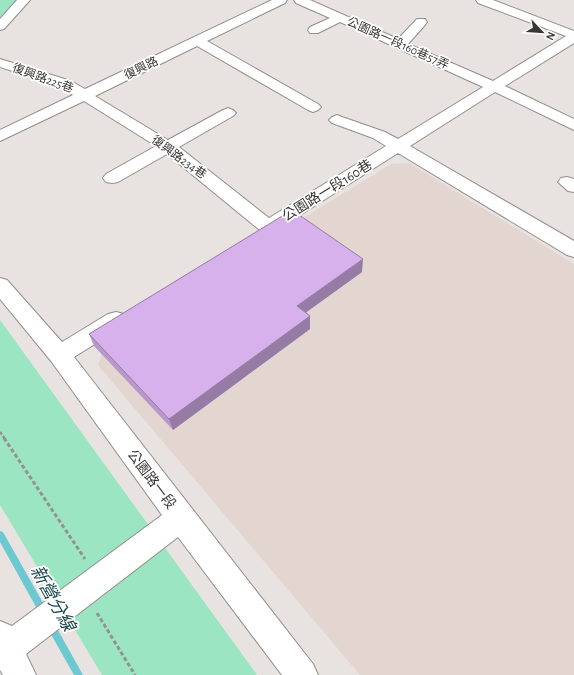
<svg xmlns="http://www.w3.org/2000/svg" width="574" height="675" font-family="'Alegreya Sans','Noto Sans TC',sans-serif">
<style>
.built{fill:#e3d5cf}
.green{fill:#9be5c2}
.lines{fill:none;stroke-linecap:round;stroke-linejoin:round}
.stream{fill:#6cc8d1;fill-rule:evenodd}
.minor-casing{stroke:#928d8a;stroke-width:2}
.path-far1{stroke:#95918f;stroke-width:2.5;stroke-dasharray:3 2;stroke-linecap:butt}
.path{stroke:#95918f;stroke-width:3;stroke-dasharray:4 2.5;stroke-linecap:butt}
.minor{fill:#fff;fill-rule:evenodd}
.wall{fill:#b898ca}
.shaded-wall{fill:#967ca4}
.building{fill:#d6b1eb;stroke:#967ca4}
.labels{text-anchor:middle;stroke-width:3.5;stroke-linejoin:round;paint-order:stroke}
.far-street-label{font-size:12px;fill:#383534;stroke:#fff}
.street-label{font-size:14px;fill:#383534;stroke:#fff}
.near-water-label{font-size:18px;font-style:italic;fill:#1e494d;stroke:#fff}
</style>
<rect width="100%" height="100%" fill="#e8e3e0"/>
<path class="built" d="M 409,163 L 574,264 L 574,675 L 360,675 L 98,365 L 107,339 L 391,164 Z"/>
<g class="green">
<path d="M 0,0 L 17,0 L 0,19 Z"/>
<path d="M 0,320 L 257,675 L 102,675 L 0,505 Z"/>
</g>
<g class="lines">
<g class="stream">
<path d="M 0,531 L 3,532 L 47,610 L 48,613 L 47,616 L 44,617 L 41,616 L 0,542 Z"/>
<path d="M 51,622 L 54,623 L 83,675 L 74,675 L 48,629 L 47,626 L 48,623 Z"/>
</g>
<defs>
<g id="minor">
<path d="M 17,0 L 30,0 L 4,29 L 0,30 L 0,19 Z"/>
<path d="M 272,0 L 287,0 L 285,3 L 207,41 L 318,104 L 321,107 L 318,110 L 313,112 L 308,110 L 197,46 L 95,96 L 168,140 L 223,110 L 228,108 L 233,110 L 236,113 L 233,116 L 179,147 L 269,218 L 386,146 L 373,138 L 332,123 L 329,120 L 332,117 L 337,115 L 342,117 L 385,132 L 398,139 L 483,87 L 340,22 L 318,33 L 310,33 L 308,30 L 310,27 L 330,18 L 296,3 L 294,0 L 310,0 L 398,39 L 417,19 L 425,19 L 427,22 L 425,25 L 408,44 L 493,81 L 566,36 L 478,3 L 476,0 L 493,0 L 574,31 L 574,43 L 505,86 L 574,119 L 574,130 L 495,92 L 410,146 L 574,241 L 574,257 L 567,255 L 398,153 L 275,231 L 268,233 L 261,231 L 167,154 L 118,182 L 112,183 L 106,182 L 103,178 L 106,174 L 156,146 L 84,101 L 0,141 L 0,130 L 73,95 L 61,87 L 0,67 L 0,59 L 71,81 L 85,89 Z"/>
<path d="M 567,177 L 574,179 L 574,192 L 568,191 L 558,182 L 561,178 Z"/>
<path d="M 0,278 L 7,280 L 62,342 L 108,314 L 116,312 L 124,314 L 127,320 L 124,326 L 74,357 L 313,664 L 318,675 L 282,675 L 178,537 L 26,654 L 36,675 L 3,675 L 0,670 L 0,621 L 12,626 L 162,515 L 51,361 L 0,299 Z"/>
</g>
</defs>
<use href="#minor" class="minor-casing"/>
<path class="path-far1" d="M 0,432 L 5,439"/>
<g class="path">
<path d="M 4,438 L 85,559"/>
<path d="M 97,613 L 135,675"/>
</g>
<use href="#minor" class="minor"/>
</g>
<path class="wall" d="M 362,272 L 306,312 L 310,316 L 310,329 L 173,430 L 94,346 L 89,334 Z"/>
<g class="shaded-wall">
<path d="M 363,259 L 362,272 L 297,319 L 297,306 Z"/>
<path d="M 310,316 L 310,329 L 173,430 L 169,419 Z"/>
</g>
<path class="building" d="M 292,210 L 363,259 L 297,306 L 310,316 L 169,419 L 89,334 Z"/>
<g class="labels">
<g class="far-street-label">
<text transform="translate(398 43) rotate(24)" y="4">公園路一段160巷57弄</text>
<text transform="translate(141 68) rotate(-26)" y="4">復興路</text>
<text transform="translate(43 78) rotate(20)" y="4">復興路225巷</text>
<text transform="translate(179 157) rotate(36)" y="4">復興路234巷</text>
</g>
<g class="street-label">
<text transform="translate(327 190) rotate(-32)" y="5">公園路一段160巷</text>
<text transform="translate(152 479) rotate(53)" y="5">公園路一段</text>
</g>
<g class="near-water-label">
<text transform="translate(53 598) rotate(61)" y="6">新營分線</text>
</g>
</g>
<g transform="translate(542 32) rotate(115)" stroke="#ffffff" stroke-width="3" paint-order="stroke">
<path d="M0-3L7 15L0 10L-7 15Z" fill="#383534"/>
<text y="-6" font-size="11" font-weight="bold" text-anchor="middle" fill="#383534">N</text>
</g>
</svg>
